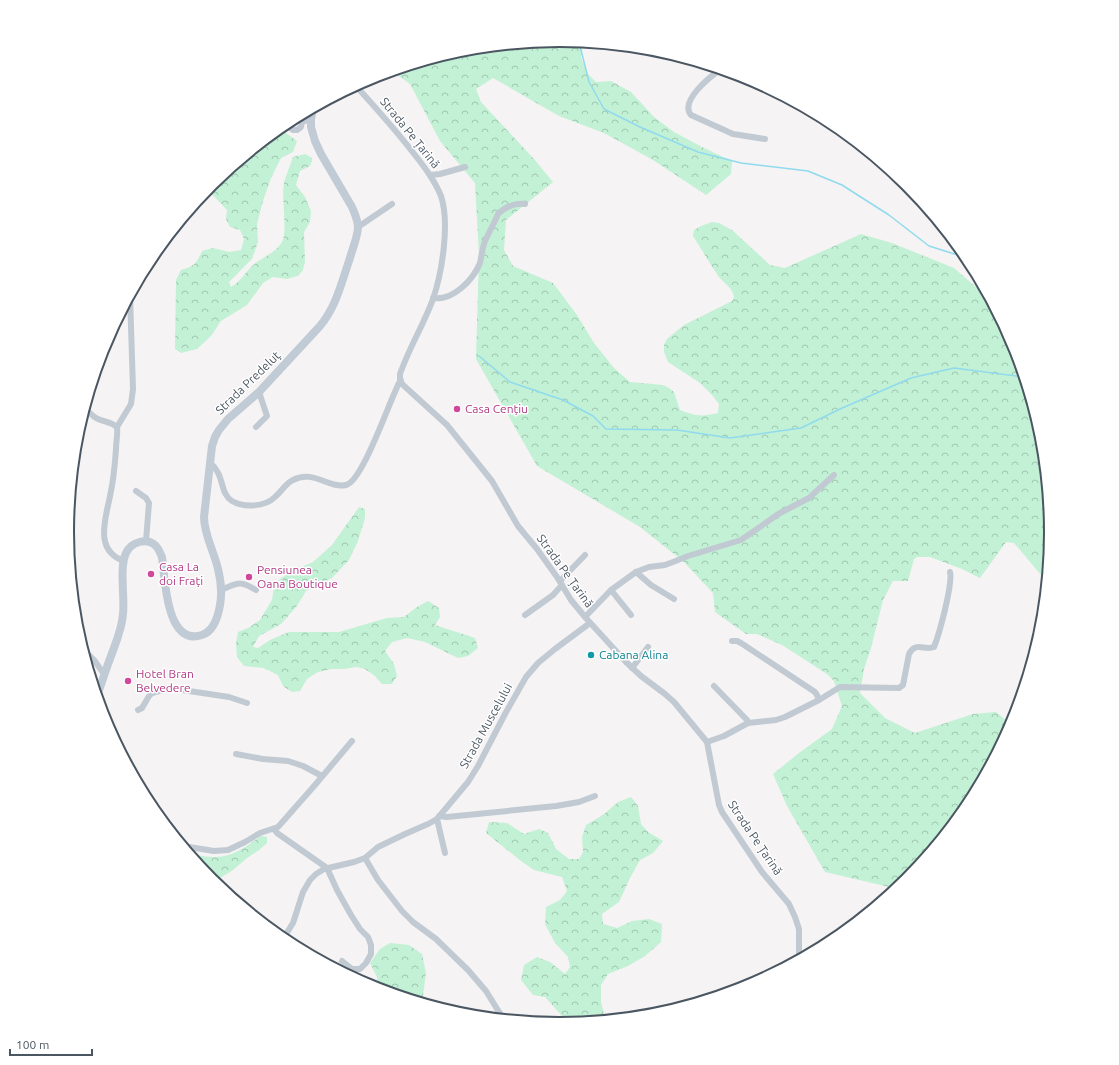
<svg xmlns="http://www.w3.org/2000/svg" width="1119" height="1065" font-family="Ubuntu,sans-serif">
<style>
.forest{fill:url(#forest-crowns)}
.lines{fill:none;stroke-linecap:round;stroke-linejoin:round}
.stream{stroke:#90daee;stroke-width:1.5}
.street{stroke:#c1cad2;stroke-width:6}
.secondary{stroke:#c1cbd6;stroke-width:8}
.hotel-dot{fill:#d1479c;stroke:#fff;stroke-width:1.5}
.culture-dot{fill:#0f9aa8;stroke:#fff;stroke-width:1.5}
.labels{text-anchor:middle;stroke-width:3;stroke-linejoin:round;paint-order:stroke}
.street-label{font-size:12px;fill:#4a5661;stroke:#fff}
.hotel-label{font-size:12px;fill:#b23c85;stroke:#fff;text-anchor:start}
.culture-label{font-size:12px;fill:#0d838f;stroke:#fff;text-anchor:start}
.rim{fill:none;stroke:#4a5661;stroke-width:2}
</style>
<defs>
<pattern id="forest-crowns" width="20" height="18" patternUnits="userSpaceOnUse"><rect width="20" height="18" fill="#c3f1d5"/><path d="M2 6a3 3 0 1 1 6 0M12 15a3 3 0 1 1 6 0" fill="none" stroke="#a0c6b0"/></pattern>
</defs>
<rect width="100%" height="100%" fill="#f5f3f3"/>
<g class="forest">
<path d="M 560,40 L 585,43 L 583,44 L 581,58 L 588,74 L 596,82 L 611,81 L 631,92 L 654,117 L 674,132 L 704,148 L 732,161 L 731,174 L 706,195 L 653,160 L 604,133 L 559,116 L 493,78 L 476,89 L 481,102 L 534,159 L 553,182 L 506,220 L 504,250 L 513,266 L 553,283 L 577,315 L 594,343 L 614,368 L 630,382 L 663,385 L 669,388 L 674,392 L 680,410 C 695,416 702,417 718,413 L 719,404 L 712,395 L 700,383 L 668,362 L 664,352 L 664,345 L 667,339 L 684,325 L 732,301 L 734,297 C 732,287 725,284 719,277 C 710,264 702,250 693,236 L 694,230 L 701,226 L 712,222 L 719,223 L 732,230 L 770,265 L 785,268 L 861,234 L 892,243 L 954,268 L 991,300 L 1015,344 L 1043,437 L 1052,533 L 1047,582 L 1014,543 L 1006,542 L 980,578 L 962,569 L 930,557 L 917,557 L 914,559 L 908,581 L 893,581 L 883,600 L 871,648 L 864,669 L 860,693 L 885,718 L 915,733 L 973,714 L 996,712 L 1012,725 L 969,806 L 908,881 L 898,889 L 825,872 L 787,806 L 773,774 L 799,753 L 832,729 L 842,706 L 834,681 L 827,674 L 782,645 L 757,634 L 746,634 L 715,612 L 713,593 L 684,562 L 640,527 L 537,466 L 476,359 L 479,255 L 475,183 L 440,141 L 410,84 L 392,71 L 464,49 Z"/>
<path d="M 279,128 L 297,141 L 293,152 L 281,158 L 271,178 L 263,201 L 257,224 L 258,242 L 252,259 L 229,282 L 231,287 C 240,282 244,274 251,267 C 260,258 275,254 282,242 C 288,231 281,198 284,183 C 286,175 290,166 293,157 L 305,154 L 312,158 L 312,161 L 310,166 L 300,171 L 296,185 L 305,197 L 311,211 L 310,222 L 304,232 L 305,262 L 303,270 L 298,276 L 287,279 L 273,277 L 263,283 L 247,305 L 221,321 L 211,336 L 197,349 L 181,353 L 175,349 L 176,280 L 181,270 C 195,266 196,264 202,251 L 213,248 L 229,252 L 241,250 L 244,239 L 240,230 L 230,227 L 226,219 L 227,210 L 207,189 L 211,184 Z"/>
<path d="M 359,507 L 365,509 L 365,518 L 358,541 L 349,560 L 332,578 L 306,591 L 297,606 L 281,624 L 259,636 L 253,647 L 258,648 L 270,640 L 289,632 L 339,632 L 387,618 L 404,617 L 417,607 L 428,601 L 439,608 L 440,617 L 435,625 L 475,638 L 478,648 L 468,656 L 458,658 L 425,642 L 407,638 L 392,642 L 385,651 L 394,664 L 397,676 L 392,684 L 382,684 L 375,676 L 365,669 L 357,667 L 342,669 L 331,669 L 318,672 L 307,679 L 300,691 L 292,692 L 283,686 L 278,675 L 264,668 L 244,666 L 237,657 L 236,643 L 238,632 L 248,628 L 260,620 L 272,600 L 274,587 L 280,579 L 292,571 L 313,562 L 332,545 Z"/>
<path d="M 631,797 L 638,806 L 641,824 L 648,832 L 663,841 L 653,853 L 640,860 L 630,878 L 619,902 L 602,914 L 603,924 L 617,928 L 632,921 L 649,919 L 662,924 L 661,942 L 645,956 L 628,966 L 608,974 L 601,985 L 601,1002 L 605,1018 L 605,1021 L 566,1024 L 563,1017 L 545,997 L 533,995 L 521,980 L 524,965 L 537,957 L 550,962 L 565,974 L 570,967 L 568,957 L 555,943 L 545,924 L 546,907 L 560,900 L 567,891 L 562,877 L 534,870 L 521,861 L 486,833 L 489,822 L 507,823 L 524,834 L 539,829 L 548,833 L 556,849 L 569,859 L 579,859 L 583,852 L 582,837 L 586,825 L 603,815 L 618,802 Z"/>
<path d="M 261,836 L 267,837 L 267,843 L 259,850 L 247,858 L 233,870 L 220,878 L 215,883 L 189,853 C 197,855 205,857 214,857 C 232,858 247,846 261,836 Z"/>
<path d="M 390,943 L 409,945 L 422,954 L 426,973 L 422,1003 L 377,989 L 378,988 L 377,977 L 370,963 L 380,949 Z"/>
</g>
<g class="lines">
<g class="stream">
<path d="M 581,42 L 580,46 L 589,82 L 604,109 L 640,127 L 698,152 L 741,163 L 808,171 L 842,185 L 889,215 L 929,246 L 964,257 L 971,263"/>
<path d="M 479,356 L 510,382 L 563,400 L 593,416 L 606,429 L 677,430 L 730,438 L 801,428 L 840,409 L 911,378 L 954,368 L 1024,377"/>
</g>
<g class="street">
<path d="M 721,69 C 711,76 679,101 691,115 L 733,134 L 765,139"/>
<path d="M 356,86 C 375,107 394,128 411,150 C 423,165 434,179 441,196 C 450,223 442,273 433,299 C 424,324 409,348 400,374 L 400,378 L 402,384 L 447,425 L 492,481 L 518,526 L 537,549 L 557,577 L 571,600 L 585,617 L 626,662 L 641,676 L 665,694 L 674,702 L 707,742 L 719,805 L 722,812 L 762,872 L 789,904 L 795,917 L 799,929 L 799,960"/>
<path d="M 284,124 L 293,130 L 297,130 L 301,127 L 302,122 L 311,119"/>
<path d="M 431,175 L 440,174 L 465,167"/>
<path d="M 358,227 L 392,204"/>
<path d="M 433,298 C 453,301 473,280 480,263 C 482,255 482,247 486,239 C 490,230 495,222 498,214 C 505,207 515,203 525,204"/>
<path d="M 85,408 C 89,412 93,417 98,419 C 105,422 111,422 117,427 C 118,434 116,441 116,449 C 115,463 114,477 111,491 C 107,515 92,550 124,561"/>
<path d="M 117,427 L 131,404 L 133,389 L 130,296"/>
<path d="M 256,427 L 267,416 L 259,392"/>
<path d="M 210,463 C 225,474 219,493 232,501 C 244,508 265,507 275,497 C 282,491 285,484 293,480 C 313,469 329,489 346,485 C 363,481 390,399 400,381"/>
<path d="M 136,491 L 146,498 L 149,503 L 146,541"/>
<path d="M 636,572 L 651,585 L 674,599"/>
<path d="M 560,581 L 585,555"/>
<path d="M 221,590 C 238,583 239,580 256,590"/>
<path d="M 611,590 L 631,615"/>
<path d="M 525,615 L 553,595 L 562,585"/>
<path d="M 585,617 L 611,590 L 636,572 L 649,567 L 665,565 L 673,562 L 688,556 L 741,540 L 780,513 L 809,498 L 834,475"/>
<path d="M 732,641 L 737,641 L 741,643 L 815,692 L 817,695 L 819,700"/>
<path d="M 83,649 L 94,660 L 104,674"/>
<path d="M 632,668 L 648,647"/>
<path d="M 714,686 L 747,720 L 748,723"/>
<path d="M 138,710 L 142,708 L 149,696 L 152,693 L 169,688 L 229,697 L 247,703"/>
<path d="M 707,742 L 724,736 L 748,723 L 776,720 L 785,717 L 819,700 L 840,687 L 899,688 L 903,685 L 909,654 C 916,641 924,651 934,647 C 939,635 953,584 950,572"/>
<path d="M 236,754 L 263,759 L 288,761 L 303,766 L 322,776"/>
<path d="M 439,816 L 447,817 L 556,806 L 579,802 L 595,796"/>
<path d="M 437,819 L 445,853"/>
<path d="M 274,829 L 277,833 L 327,868 L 337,890 L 351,915 L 360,929 L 368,937 L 371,945 L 371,954 L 366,963 L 360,969 L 352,969 L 342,961"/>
<path d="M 183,846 L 214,851 L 228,850 L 245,842 L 260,833 L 278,827 L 315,785 L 352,741"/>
<path d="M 365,858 L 378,880 L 402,911 L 413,922 L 436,939 L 468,970 L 486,991 L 504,1020"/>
<path d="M 283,939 L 293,923 L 303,892 L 310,880 L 316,874 L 324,869 L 354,862 L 365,858 L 378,847 L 405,834 L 428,824 L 437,819 L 468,782 L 478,766 L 505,714 L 526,677 L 538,663 L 555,649 L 590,623"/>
</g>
<path class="secondary" d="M 97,696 C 102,682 106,669 111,656 C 116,642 122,629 123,614 C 125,597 119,568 126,553 C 131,542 147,537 156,546 C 159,549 160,553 162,557 C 165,578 166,647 202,635 C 214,631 218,617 220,605 C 222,594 221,581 218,569 C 214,551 204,535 204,517 L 212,446 L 215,437 L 219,430 L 228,419 L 259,392 L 320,326 C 336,307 341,284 349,261 C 352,250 357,239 358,228 C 358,220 355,214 352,207 L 321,154 L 315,141 L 311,127 L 311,119 L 313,109"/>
</g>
<g class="hotel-dot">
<circle cx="457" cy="409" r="4"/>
<circle cx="151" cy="574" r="4"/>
<circle cx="249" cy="577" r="4"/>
<circle cx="128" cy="681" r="4"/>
</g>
<circle class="culture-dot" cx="591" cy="655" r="4"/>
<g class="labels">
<g class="street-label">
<text transform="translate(410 133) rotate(51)" y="4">Strada Pe Țarină</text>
<text transform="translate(248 383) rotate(-44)" y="4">Strada Predeluț</text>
<text transform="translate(565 571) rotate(54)" y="4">Strada Pe Țarină</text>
<text transform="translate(486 726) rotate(-61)" y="4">Strada Muscelului</text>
<text transform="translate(755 838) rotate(56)" y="4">Strada Pe Țarină</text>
</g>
<g class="hotel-label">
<text x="465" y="413">Casa Cențiu</text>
<text x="159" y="571">Casa La<tspan x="159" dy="14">doi Frați</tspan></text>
<text x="257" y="574">Pensiunea<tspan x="257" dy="14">Oana Boutique</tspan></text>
<text x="136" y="678">Hotel Bran<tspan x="136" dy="14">Belvedere</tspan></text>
</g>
<g class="culture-label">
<text x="599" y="659">Cabana Alina</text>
</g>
</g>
<path d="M0 0H1119V1065H0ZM74 532a485 485 0 1 1 970 0a485 485 0 1 1-970 0Z" fill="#fff" fill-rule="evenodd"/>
<path class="rim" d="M74 532a485 485 0 1 1 970 0a485 485 0 1 1-970 0Z"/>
<path d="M10 1049v6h82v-6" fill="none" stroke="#4a5661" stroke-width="2"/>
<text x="16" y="1049" font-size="12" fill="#4a5661" stroke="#ffffff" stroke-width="3" paint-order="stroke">100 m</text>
</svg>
